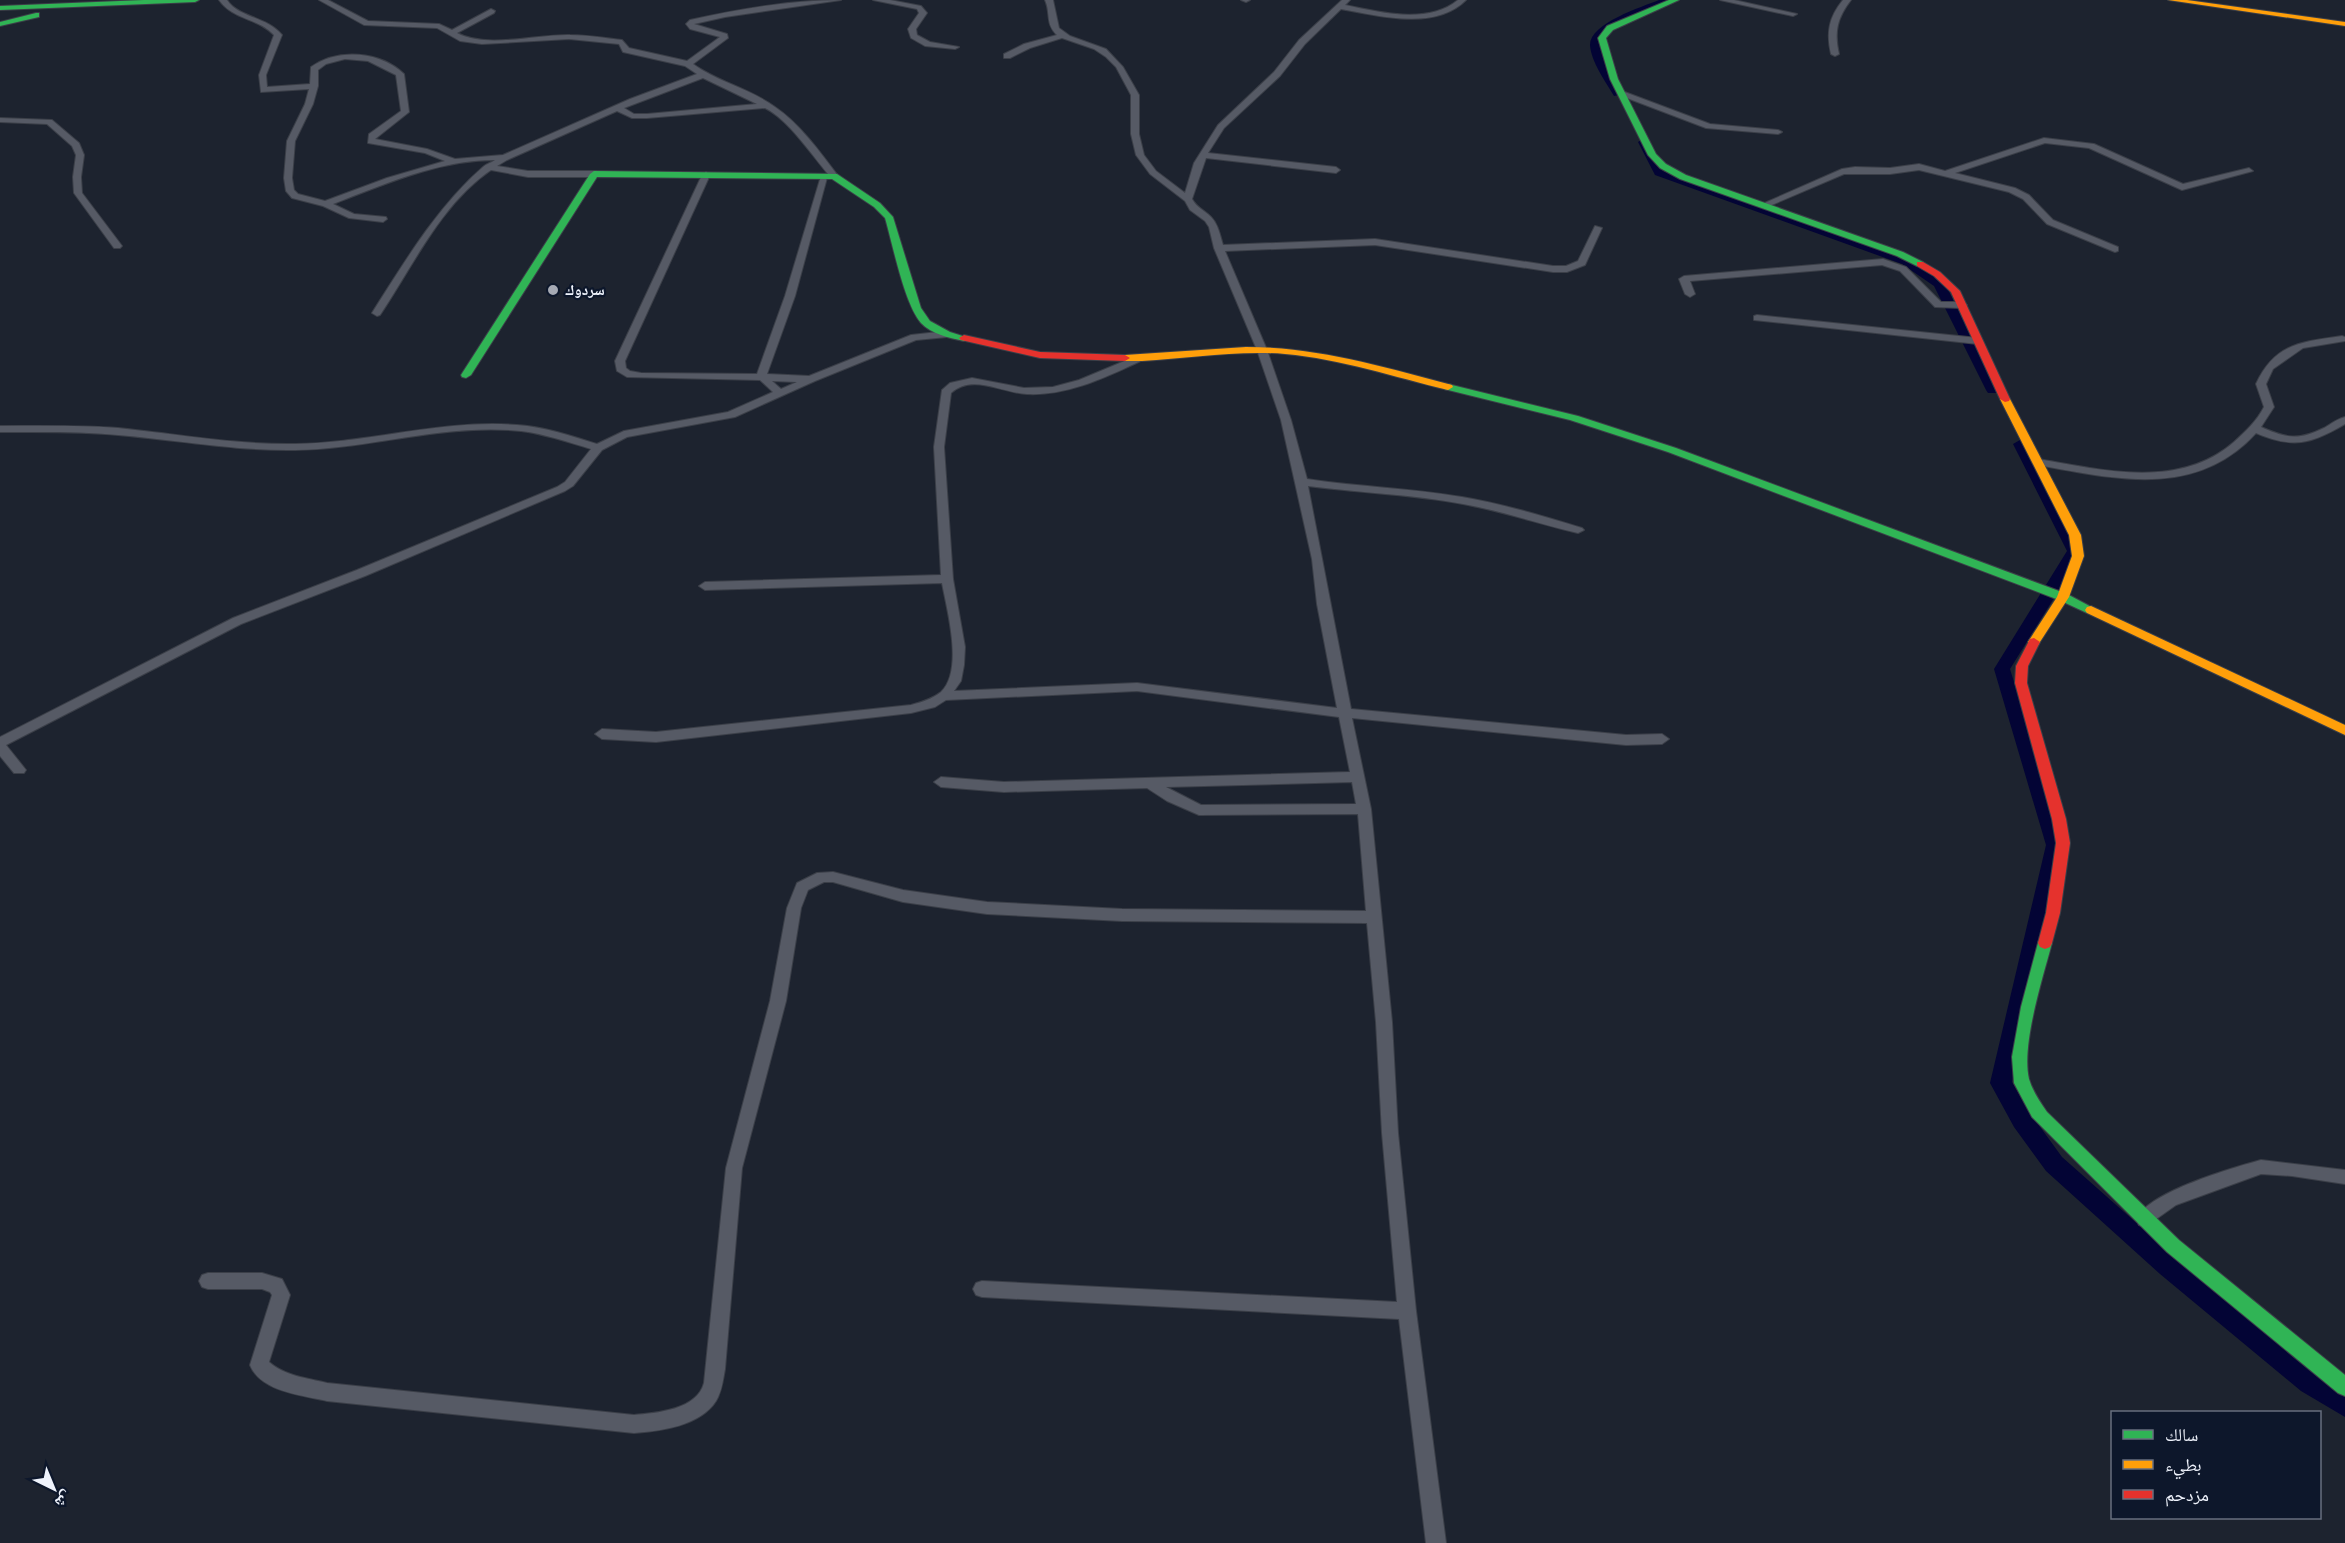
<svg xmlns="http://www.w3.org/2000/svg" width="2345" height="1543" font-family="Barlow,'Noto Naskh Arabic',sans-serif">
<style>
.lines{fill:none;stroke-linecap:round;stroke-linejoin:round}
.canal{fill:#030435;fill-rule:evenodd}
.street-casing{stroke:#3b3f48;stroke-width:2}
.fast-casing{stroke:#3b3f48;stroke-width:2}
.slow-casing{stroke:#3b3f48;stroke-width:2}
.jam-casing{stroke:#3b3f48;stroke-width:2}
.street{fill:#565a65;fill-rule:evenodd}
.fast{fill:#30b455;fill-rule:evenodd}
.slow{fill:#ff9f0a;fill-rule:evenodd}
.jam{fill:#e5322d;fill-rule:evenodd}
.poi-dot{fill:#a6aab4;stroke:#0d172b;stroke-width:2}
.labels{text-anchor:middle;stroke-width:4.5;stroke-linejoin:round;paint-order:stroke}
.far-poi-label{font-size:15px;font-weight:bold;fill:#eff3fc;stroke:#0d172b;text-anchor:start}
</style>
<rect width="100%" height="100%" fill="#1d232f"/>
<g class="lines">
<g class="canal">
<path d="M 1659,0 L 1672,0 C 1665,6 1655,8 1646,12 C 1585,37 1595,43 1623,94 L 1614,96 C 1606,82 1591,62 1590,45 C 1590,23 1642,7 1659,0 Z"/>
<path d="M 1643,139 L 1648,142 L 1663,171 L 1910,258 L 1945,284 L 2000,390 L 1998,393 L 1988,393 L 1986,390 L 1934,286 L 1902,264 L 1655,175 L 1638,142 Z"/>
<path d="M 2020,440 L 2027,444 L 2083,551 L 2010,669 L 2064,845 L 2012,1082 L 2030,1113 L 2062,1157 L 2176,1258 L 2319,1373 L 2345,1390 L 2345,1417 L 2301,1391 L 2160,1274 L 2046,1171 L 2014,1127 L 1990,1083 L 2046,845 L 1994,669 L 2067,551 L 2013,444 Z"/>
</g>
<defs>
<g id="street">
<path d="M 219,0 L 227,0 C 239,18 266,16 282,35 L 266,75 L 267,87 L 310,84 L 311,67 C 338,48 380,51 404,74 L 409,112 L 375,139 L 427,149 L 455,159 L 503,155 L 630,99 L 697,74 L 685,66 L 623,52 L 619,44 L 569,39 L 482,44 L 460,41 L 437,28 L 364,25 L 319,0 L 328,0 L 368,21 L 439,24 L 452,30 L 491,9 L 495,11 L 494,13 L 457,33 C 487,49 537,34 570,35 C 587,35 605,38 622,40 L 629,48 L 687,61 L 720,37 L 690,29 L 686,24 L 690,20 C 739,9 791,0 841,0 L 725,17 L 694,24 L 727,34 L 728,38 L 693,64 C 718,82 751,89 775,107 C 800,124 820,152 838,176 L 834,179 L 828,174 L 795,296 L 767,374 L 809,376 L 911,335 L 947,331 L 952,334 L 947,337 L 916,340 L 815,381 L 735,417 L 627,437 L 602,450 L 573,486 L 565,491 L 365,576 L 241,624 L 6,745 L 26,770 L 24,773 L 14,773 L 0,756 L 0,737 L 233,618 L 357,570 L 557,487 L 565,482 L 591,449 C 568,442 545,434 521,431 C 445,423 370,449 295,450 C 236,451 177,440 118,435 C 79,431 39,432 0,432 L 0,426 C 39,426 79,425 118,428 C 177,434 236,445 295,444 C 370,443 442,419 517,425 C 545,427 571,436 597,444 L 624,431 L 728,412 L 773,392 L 760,380 L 627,377 L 617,371 L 615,361 L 702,175 L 706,172 L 710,175 L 625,361 L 626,368 L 630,371 L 641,373 L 757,374 L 785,296 L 821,176 L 828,174 C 811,154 788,119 765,108 L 647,118 L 632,118 L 617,111 L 507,160 L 497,166 L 528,171 L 594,171 L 598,174 L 594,177 L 528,177 L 491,170 C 441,204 413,266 380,315 L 377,316 L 372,313 C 405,261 438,206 483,167 C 486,164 491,163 495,160 C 439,160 385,184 333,204 L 354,214 L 386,217 L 387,219 L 383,222 L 349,218 L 323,206 L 292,198 L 286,191 L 284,178 L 287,141 L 305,104 L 309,89 L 261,92 L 259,75 L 274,35 C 258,18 233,20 219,0 ZM 345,59 L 368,61 L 396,75 L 401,111 L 369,134 L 368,143 L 425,153 L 445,161 L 387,178 L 325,201 L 298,194 L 294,190 L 292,178 L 295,141 L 313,104 L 318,86 L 318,70 L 326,64 ZM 703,78 L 757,104 L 647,114 L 634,114 L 624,108 ZM 772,381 L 797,382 L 781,389 Z"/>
<path d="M 873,0 L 890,0 L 921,6 L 927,13 L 916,29 L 917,35 L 930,42 L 959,47 L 955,49 L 925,46 L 911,38 L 908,29 L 919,13 L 917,9 Z"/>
<path d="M 1045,0 L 1053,0 L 1059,28 L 1070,36 L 1106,49 L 1123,67 L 1139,95 L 1139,134 L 1144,155 L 1156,171 L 1185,193 L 1194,163 L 1218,125 L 1274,72 L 1299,40 L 1342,0 L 1350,0 L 1345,5 C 1379,12 1428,25 1458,0 L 1466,0 C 1435,31 1379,16 1341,9 L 1305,44 L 1280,76 L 1224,128 L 1208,153 L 1336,167 L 1340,170 L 1336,173 L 1206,158 L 1192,199 C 1197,208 1204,210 1211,217 C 1218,224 1220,235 1223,245 L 1375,239 L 1553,266 L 1566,266 L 1578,261 L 1595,226 L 1602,228 L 1585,265 L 1567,272 L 1553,272 L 1375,245 L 1225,251 L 1267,350 L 1291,420 L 1307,479 C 1359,487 1410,488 1462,497 C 1503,504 1542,516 1582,528 L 1584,530 L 1578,533 C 1539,524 1502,511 1463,504 C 1412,494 1360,493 1308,486 L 1351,709 L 1626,735 L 1662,734 L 1669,739 L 1662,744 L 1626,745 L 1352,718 L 1371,809 L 1392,1022 L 1398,1133 L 1416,1311 L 1446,1543 L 1426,1543 L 1399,1319 L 982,1297 L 976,1295 L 973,1289 L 976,1283 L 982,1281 L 1397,1302 L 1382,1133 L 1376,1022 L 1367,923 L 1122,921 L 987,914 L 903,902 L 833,882 L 824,882 L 808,890 L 801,908 L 786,1001 L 742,1168 L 725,1369 C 723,1380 722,1391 716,1401 C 700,1426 661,1431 634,1433 L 327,1401 C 302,1395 261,1392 250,1365 L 272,1295 L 270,1292 L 262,1289 L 208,1289 L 202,1287 L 199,1281 L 202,1275 L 208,1273 L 262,1273 L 282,1279 L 290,1295 L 269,1362 C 285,1376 307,1378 327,1383 L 634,1415 C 656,1413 697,1410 704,1383 L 726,1168 L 770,1001 L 787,908 L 797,883 L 817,873 L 833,872 L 903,890 L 987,902 L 1122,909 L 1366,911 L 1358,814 L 1199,815 L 1167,801 L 1147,788 L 1004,792 L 941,787 L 934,782 L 941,777 L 1004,782 L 1350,772 L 1339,717 L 1137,691 L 946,700 L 935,707 L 911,713 L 656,742 L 602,739 L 595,734 L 602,729 L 656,732 L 911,705 C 922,702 932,699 941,692 C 964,670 947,610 942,583 L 705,590 L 699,586 L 705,582 L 941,575 L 934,447 L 942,390 L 950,383 L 972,378 L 1024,388 L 1053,387 L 1079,380 L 1139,355 L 1144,358 L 1143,360 C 1106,377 1068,396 1027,394 C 1002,393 972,373 951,393 L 944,447 L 953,579 L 965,647 L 964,665 L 961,681 L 954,691 L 1137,683 L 1337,708 L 1317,604 L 1312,559 L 1281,420 L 1257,350 L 1214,248 L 1209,227 L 1205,221 L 1190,210 L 1185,201 L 1150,174 L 1136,155 L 1131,134 L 1131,95 L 1116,67 L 1106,57 L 1094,49 L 1062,38 L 1030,48 L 1010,58 L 1004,58 L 1004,54 L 1024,44 L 1057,35 C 1045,24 1051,13 1045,0 ZM 1352,782 L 1356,804 L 1201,805 L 1166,787 Z"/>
<path d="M 1241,0 L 1250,0 L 1246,2 Z"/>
<path d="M 1720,0 L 1734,0 L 1797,14 L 1793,16 Z"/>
<path d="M 1843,0 L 1851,0 C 1837,18 1834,32 1839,54 L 1835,56 L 1831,54 C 1826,32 1829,17 1843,0 Z"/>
<path d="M 1622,91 L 1710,124 L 1778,130 L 1782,132 L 1778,134 L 1706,128 L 1619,95 L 1618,93 Z"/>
<path d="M 0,118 L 52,120 L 79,143 L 84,155 L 81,177 L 82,193 L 122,246 L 120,248 L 114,248 L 74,193 L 73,177 L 76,155 L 72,146 L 47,124 L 0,122 Z"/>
<path d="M 2044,138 L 2094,144 L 2183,184 L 2249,168 L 2253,171 L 2182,190 L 2089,148 L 2045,143 L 1955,173 L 2015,188 L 2029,195 L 2053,220 L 2118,247 L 2118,251 L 2115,252 L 2047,224 L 2023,199 L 2009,192 L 1919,170 L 1890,174 L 1844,174 L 1767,207 L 1760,205 L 1842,169 L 1855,167 L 1890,168 L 1919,164 L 1945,171 Z"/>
<path d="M 1883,259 L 1906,267 L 1941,302 L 1962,302 L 1967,305 L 1962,308 L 1935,307 L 1900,271 L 1882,265 L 1690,281 L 1695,294 L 1690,297 L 1685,294 L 1679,279 L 1684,276 Z"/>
<path d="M 1757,315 L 1978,338 L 1983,341 L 1978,344 L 1754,320 L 1754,316 Z"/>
<path d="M 2342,336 L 2345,337 L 2345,341 L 2303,348 L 2273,369 L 2266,384 L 2274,407 L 2261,427 C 2286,438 2298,441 2324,428 C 2331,424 2337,419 2345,417 L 2345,424 C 2311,444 2293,449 2256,433 C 2196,499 2115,479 2038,465 L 2033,462 L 2038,459 C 2103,470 2179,490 2234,442 C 2245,432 2257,421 2264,407 L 2256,384 C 2275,343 2302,342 2342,336 Z"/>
<path d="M 2261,1160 L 2345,1170 L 2345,1184 L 2292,1176 L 2261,1174 L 2176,1205 L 2145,1227 L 2139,1225 L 2136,1219 C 2149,1192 2232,1168 2261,1160 Z"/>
</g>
<g id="fast">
<path d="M 144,0 L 199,0 L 195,2 L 0,10 L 0,6 Z"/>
<path d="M 1669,0 L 1679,0 L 1613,30 L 1606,38 L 1618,79 L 1656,154 L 1666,164 L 1686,175 L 1903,252 L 1923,262 L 1923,266 L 1917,266 L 1897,256 L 1680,179 L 1660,168 L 1648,155 L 1610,79 L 1598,38 L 1607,26 Z"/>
<path d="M 36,13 L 39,13 L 39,17 L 0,26 L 0,22 Z"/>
<path d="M 594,171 L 837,174 L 880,203 L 893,217 L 921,308 L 930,321 L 950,332 L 969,338 L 964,341 C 950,338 931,334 921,323 C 904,303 893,245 885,218 L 874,207 L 832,179 L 597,177 L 471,375 L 466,378 L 462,377 L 461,375 L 590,174 Z"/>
<path d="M 1448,384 L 1578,416 L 1676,448 L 2067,594 L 2097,610 L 2095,613 L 2087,613 L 2059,600 L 1668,452 L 1570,420 L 1444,389 L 1444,385 Z"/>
<path d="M 2045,937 L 2050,939 L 2052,943 C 2043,977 2021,1045 2029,1079 C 2033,1092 2040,1102 2047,1112 L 2179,1240 L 2345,1375 L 2345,1396 L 2338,1393 L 2167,1252 L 2032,1117 L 2014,1083 L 2012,1057 L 2021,1007 L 2038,943 L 2040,939 Z"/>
</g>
<g id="slow">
<path d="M 2168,0 L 2187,0 L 2345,22 L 2345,26 Z"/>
<path d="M 1246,347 C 1317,347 1384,367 1452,385 L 1453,387 L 1448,390 C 1394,377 1341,359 1285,354 C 1238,350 1190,358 1142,361 L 1125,361 L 1120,358 L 1125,355 Z"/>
<path d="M 2005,396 L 2010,399 L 2081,535 L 2084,556 L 2069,597 L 2038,645 L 2034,646 L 2028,642 L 2057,597 L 2072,556 L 2069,535 L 2000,399 Z"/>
<path d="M 2091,606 L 2345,725 L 2345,735 L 2087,613 L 2085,610 L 2087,607 Z"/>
</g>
<g id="jam">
<path d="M 1917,262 L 1923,262 L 1940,272 L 1960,291 L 2010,399 L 2009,401 L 2005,402 L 2000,399 L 1951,292 L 1934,276 L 1917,266 Z"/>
<path d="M 964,335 L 1040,352 L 1125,355 L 1130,358 L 1125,361 L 1040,358 L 961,340 L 959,338 Z"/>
<path d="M 2034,638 L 2040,642 L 2028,666 L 2027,683 L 2066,819 L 2070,843 L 2060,913 L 2052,943 L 2050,947 L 2045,949 L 2040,947 L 2038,943 L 2046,913 L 2056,843 L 2052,819 L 2015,683 L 2016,666 L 2030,639 Z"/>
</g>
</defs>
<use href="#street" class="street-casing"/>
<use href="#fast" class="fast-casing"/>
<use href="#slow" class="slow-casing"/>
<use href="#jam" class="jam-casing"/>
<use href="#street" class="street"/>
<use href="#fast" class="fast"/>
<use href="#slow" class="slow"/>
<use href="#jam" class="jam"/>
</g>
<circle class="poi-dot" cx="553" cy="290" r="6"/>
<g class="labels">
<g class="far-poi-label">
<text x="565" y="295">سردوك</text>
</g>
</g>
<rect x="2111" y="1411" width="210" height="108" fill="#0d172b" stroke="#676f7f" stroke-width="1.5"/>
<rect x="2123" y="1430" width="30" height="9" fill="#30b455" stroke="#676f7f" stroke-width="1.5"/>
<text x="2165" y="1441" font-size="18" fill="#eff3fc">سالك</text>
<rect x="2123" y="1460" width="30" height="9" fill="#ff9f0a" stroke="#676f7f" stroke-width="1.5"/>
<text x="2165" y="1471" font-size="18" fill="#eff3fc">بطيء</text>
<rect x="2123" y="1490" width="30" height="9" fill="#e5322d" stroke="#676f7f" stroke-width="1.5"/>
<text x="2165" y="1501" font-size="18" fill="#eff3fc">مزدحم</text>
<g transform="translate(54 1489) rotate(137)" stroke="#0d172b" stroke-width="4.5" paint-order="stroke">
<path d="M0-4.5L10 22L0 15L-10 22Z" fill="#eff3fc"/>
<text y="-9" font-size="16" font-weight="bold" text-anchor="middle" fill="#eff3fc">ش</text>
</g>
</svg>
